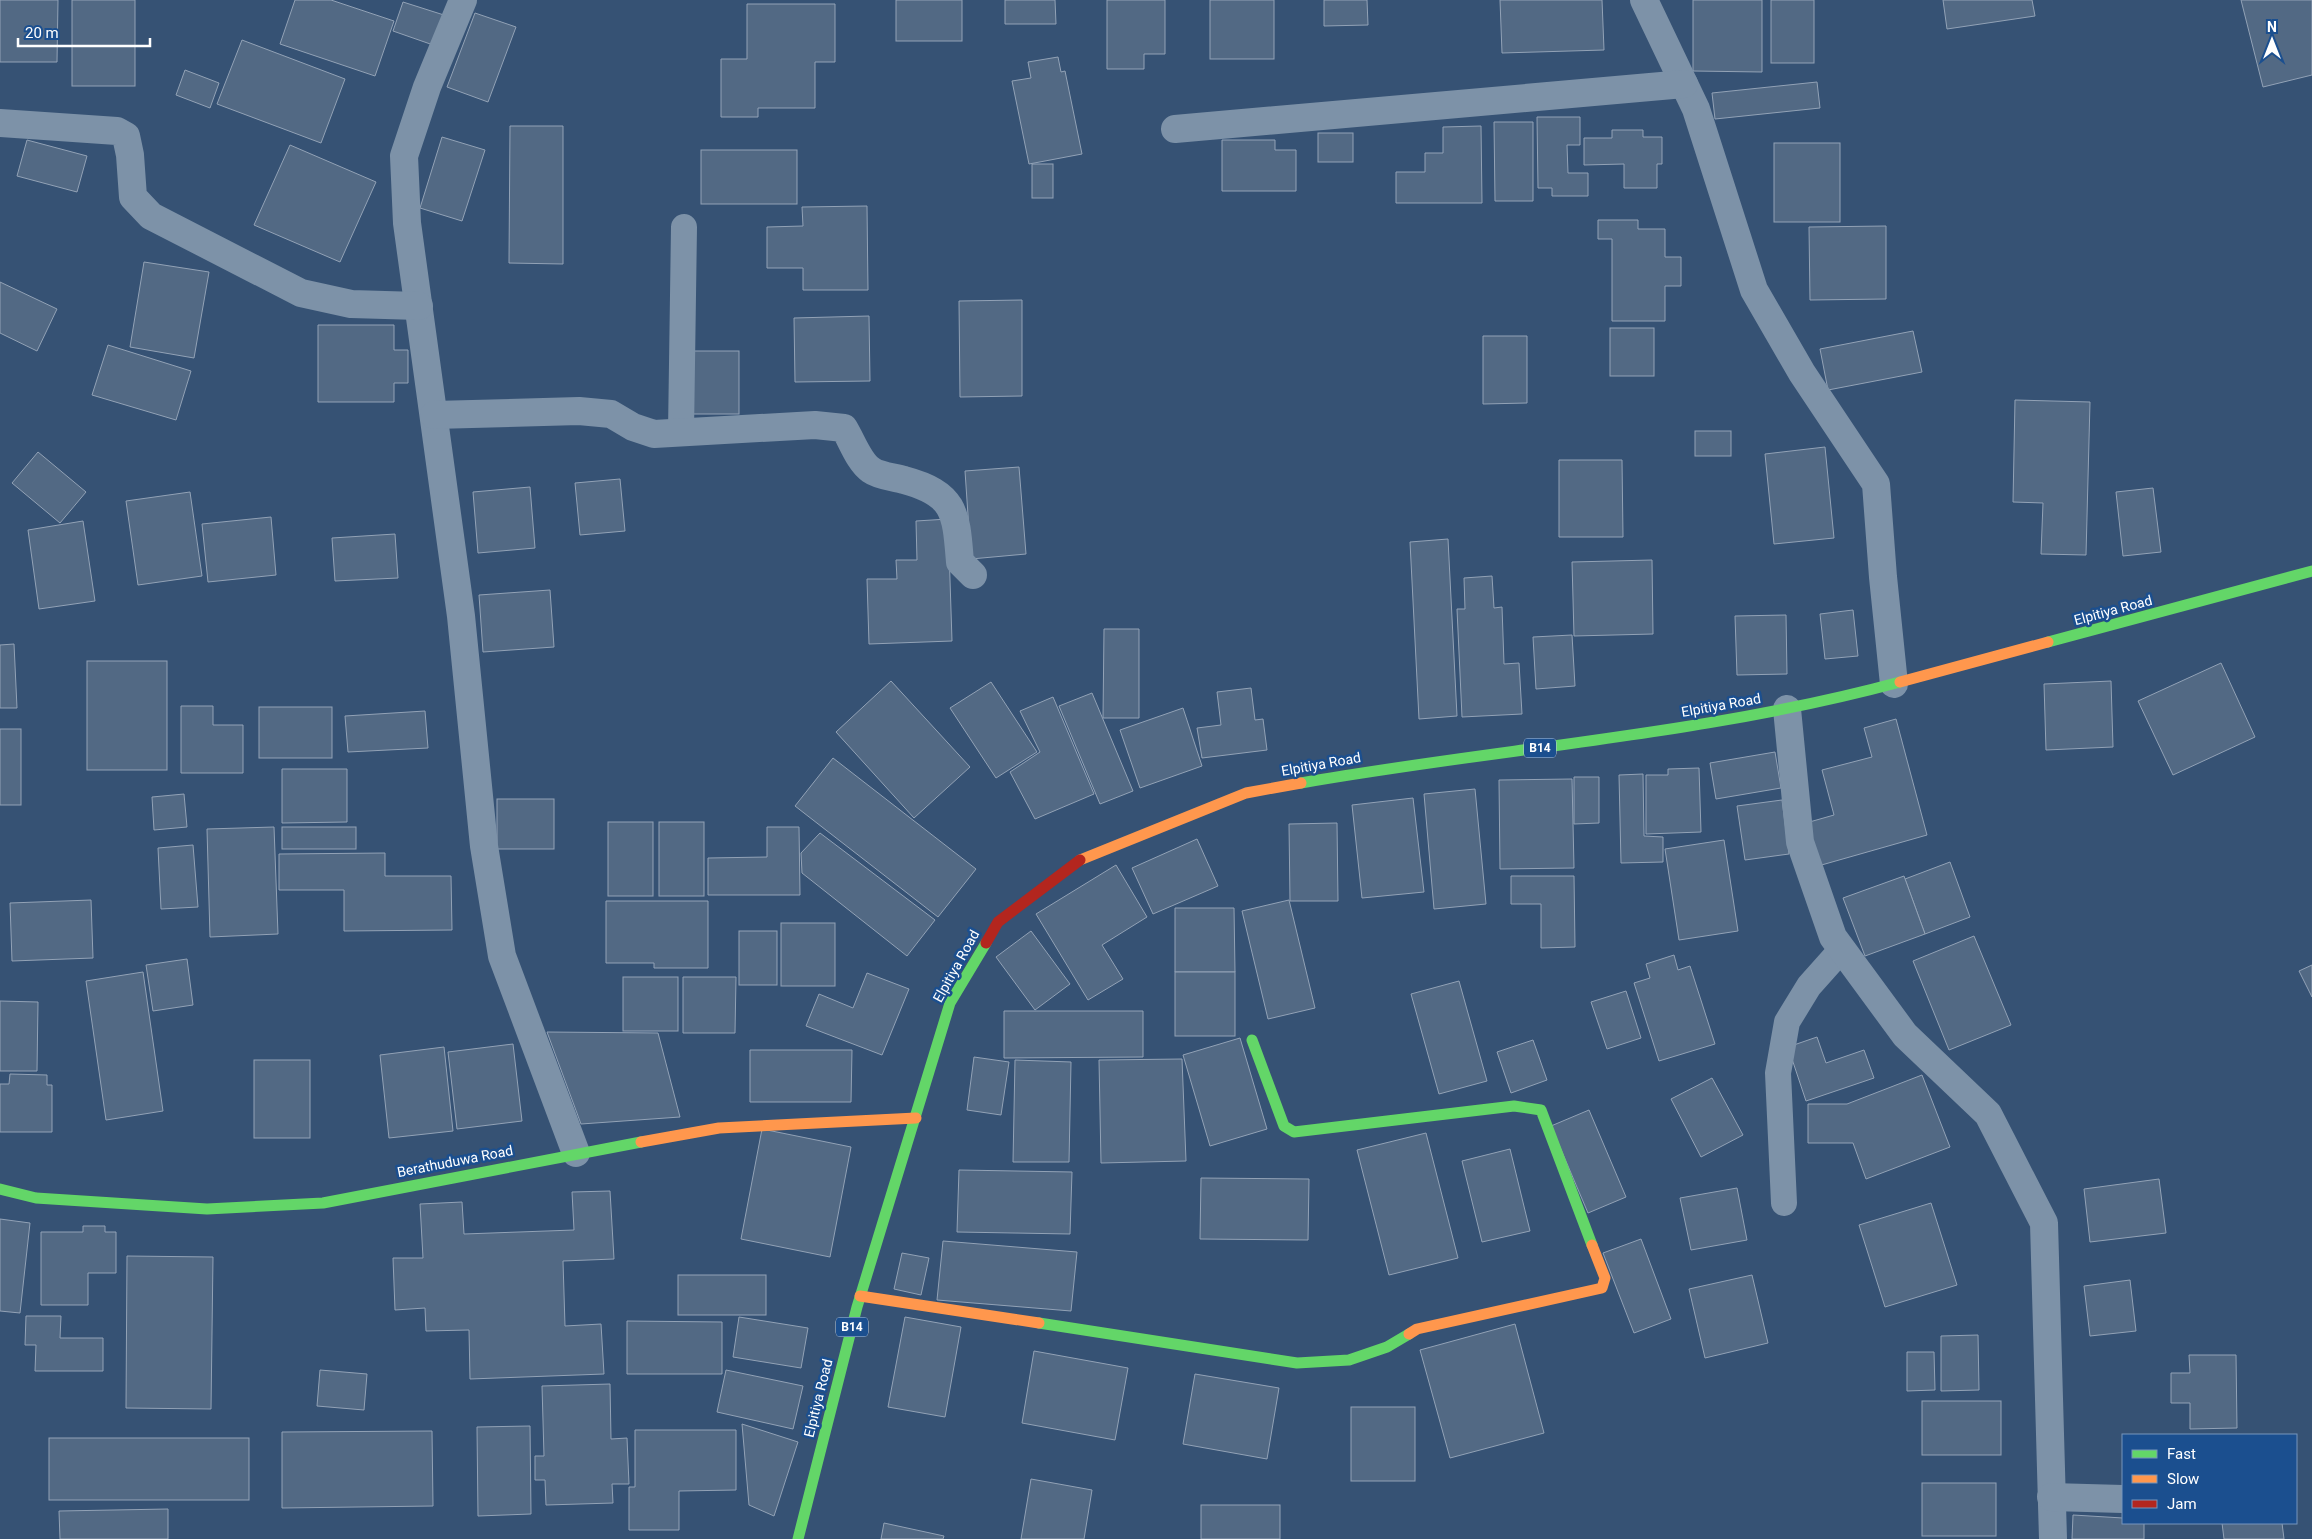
<svg xmlns="http://www.w3.org/2000/svg" width="2312" height="1539" font-family="Roboto,sans-serif">
<style>
.building{fill:#526984;stroke:#92a2b6}
.lines{fill:none;stroke-linecap:round;stroke-linejoin:round}
.lane{stroke:#7d92a8;stroke-width:26}
.street{stroke:#7d92a8;stroke-width:28}
.fast{stroke:#63d668;stroke-width:11}
.slow{stroke:#ff974d;stroke-width:11}
.jam{stroke:#b3261e;stroke-width:11}
.labels{text-anchor:middle;stroke-width:5;stroke-linejoin:round;paint-order:stroke}
.shield{fill:#1b4f8f;stroke:#bbcadd;stroke-width:1}
.shield-label{font-size:12px;font-weight:bold;fill:#fff}
.street-label{font-size:14px;fill:#fff;stroke:#1b4f8f}
</style>
<rect width="100%" height="100%" fill="#365274"/>
<g class="building">
<path d="M 0,0 L 58,0 L 57,62 L 0,62 Z"/>
<rect x="72" y="0" width="63" height="86"/>
<path d="M 295,0 L 331,0 L 394,21 L 375,76 L 280,44 Z"/>
<rect x="896" y="0" width="66" height="41"/>
<path d="M 1005,0 L 1055,0 L 1056,24 L 1005,24 Z"/>
<path d="M 1107,0 L 1165,0 L 1165,54 L 1144,54 L 1144,69 L 1107,69 Z"/>
<rect x="1210" y="0" width="64" height="59"/>
<path d="M 1324,0 L 1367,0 L 1368,25 L 1324,26 Z"/>
<path d="M 1500,0 L 1602,0 L 1604,50 L 1502,53 Z"/>
<path d="M 1693,0 L 1762,0 L 1762,72 L 1693,71 Z"/>
<rect x="1771" y="0" width="43" height="63"/>
<path d="M 1943,0 L 2032,0 L 2035,16 L 1947,29 Z"/>
<path d="M 2241,0 L 2312,0 L 2312,75 L 2263,87 Z"/>
<path d="M 403,2 L 447,16 L 436,46 L 393,31 Z"/>
<path d="M 747,4 L 835,4 L 835,62 L 815,62 L 815,108 L 758,108 L 758,117 L 721,117 L 721,59 L 747,59 Z"/>
<path d="M 475,13 L 516,27 L 488,102 L 447,87 Z"/>
<path d="M 242,40 L 345,79 L 321,143 L 217,104 Z"/>
<path d="M 1058,57 L 1061,72 L 1065,71 L 1082,154 L 1029,164 L 1012,81 L 1031,78 L 1028,62 Z"/>
<path d="M 185,70 L 219,83 L 210,108 L 176,95 Z"/>
<path d="M 1817,82 L 1820,108 L 1715,119 L 1712,93 Z"/>
<path d="M 1537,117 L 1580,117 L 1580,145 L 1567,145 L 1568,173 L 1588,173 L 1588,196 L 1552,196 L 1552,188 L 1538,188 Z"/>
<path d="M 1494,122 L 1533,122 L 1533,201 L 1495,201 Z"/>
<path d="M 510,126 L 563,126 L 563,264 L 509,263 Z"/>
<path d="M 1481,126 L 1482,203 L 1396,203 L 1396,172 L 1425,172 L 1425,153 L 1443,153 L 1443,127 Z"/>
<path d="M 1612,130 L 1643,130 L 1643,137 L 1662,137 L 1662,164 L 1657,164 L 1657,188 L 1624,188 L 1624,164 L 1584,165 L 1584,138 L 1612,138 Z"/>
<rect x="1318" y="133" width="35" height="29"/>
<path d="M 442,137 L 485,150 L 462,221 L 420,208 Z"/>
<path d="M 27,140 L 87,156 L 77,192 L 17,176 Z"/>
<path d="M 1222,140 L 1275,140 L 1275,150 L 1296,150 L 1296,191 L 1222,191 Z"/>
<rect x="1774" y="143" width="66" height="79"/>
<path d="M 290,145 L 376,182 L 340,262 L 254,225 Z"/>
<rect x="701" y="150" width="96" height="54"/>
<rect x="1032" y="164" width="21" height="34"/>
<path d="M 867,206 L 868,290 L 803,290 L 803,268 L 767,268 L 767,227 L 803,226 L 802,207 Z"/>
<path d="M 1598,220 L 1638,220 L 1638,229 L 1665,229 L 1665,257 L 1681,257 L 1681,286 L 1665,286 L 1665,321 L 1612,321 L 1612,239 L 1598,239 Z"/>
<path d="M 1886,226 L 1886,299 L 1810,300 L 1809,227 Z"/>
<path d="M 144,262 L 209,272 L 194,358 L 130,347 Z"/>
<path d="M 0,282 L 57,309 L 37,351 L 0,333 Z"/>
<path d="M 1022,300 L 1022,396 L 960,397 L 959,301 Z"/>
<path d="M 869,316 L 870,381 L 795,382 L 794,318 Z"/>
<path d="M 318,325 L 394,325 L 394,350 L 408,350 L 408,383 L 394,383 L 394,402 L 318,402 Z"/>
<rect x="1610" y="328" width="44" height="48"/>
<path d="M 1913,331 L 1922,372 L 1828,390 L 1820,349 Z"/>
<path d="M 1483,336 L 1527,336 L 1527,403 L 1483,404 Z"/>
<path d="M 108,345 L 191,371 L 176,420 L 92,395 Z"/>
<rect x="690" y="351" width="49" height="63"/>
<path d="M 2015,400 L 2090,402 L 2086,555 L 2041,554 L 2043,503 L 2013,502 Z"/>
<rect x="1695" y="431" width="36" height="25"/>
<path d="M 1825,447 L 1834,538 L 1774,544 L 1765,454 Z"/>
<path d="M 38,452 L 86,492 L 60,523 L 12,483 Z"/>
<path d="M 1559,460 L 1622,460 L 1623,537 L 1559,537 Z"/>
<path d="M 1019,467 L 1026,554 L 971,559 L 965,471 Z"/>
<path d="M 620,479 L 625,531 L 580,535 L 575,483 Z"/>
<path d="M 530,487 L 535,548 L 478,553 L 473,492 Z"/>
<path d="M 2153,488 L 2161,552 L 2123,556 L 2116,492 Z"/>
<path d="M 190,492 L 202,576 L 138,585 L 126,501 Z"/>
<path d="M 271,517 L 276,575 L 208,582 L 202,524 Z"/>
<path d="M 948,519 L 952,641 L 869,644 L 867,579 L 897,579 L 896,560 L 917,560 L 916,521 Z"/>
<path d="M 83,521 L 95,601 L 39,609 L 28,530 Z"/>
<path d="M 395,534 L 398,578 L 335,581 L 332,538 Z"/>
<path d="M 1448,539 L 1457,716 L 1419,719 L 1410,542 Z"/>
<path d="M 1652,560 L 1653,634 L 1574,636 L 1572,562 Z"/>
<path d="M 1492,576 L 1494,608 L 1502,607 L 1504,664 L 1519,663 L 1522,714 L 1462,717 L 1457,609 L 1465,609 L 1464,578 Z"/>
<path d="M 550,590 L 554,647 L 483,652 L 479,595 Z"/>
<path d="M 1853,610 L 1858,656 L 1825,659 L 1820,614 Z"/>
<path d="M 1786,615 L 1787,674 L 1737,675 L 1735,616 Z"/>
<path d="M 1104,629 L 1139,629 L 1139,718 L 1103,718 Z"/>
<path d="M 1572,635 L 1575,686 L 1536,689 L 1533,637 Z"/>
<path d="M 14,644 L 17,708 L 0,708 L 0,645 Z"/>
<rect x="87" y="661" width="80" height="109"/>
<path d="M 2221,663 L 2255,737 L 2173,775 L 2138,701 Z"/>
<path d="M 891,681 L 970,767 L 914,818 L 836,732 Z"/>
<path d="M 2111,681 L 2113,747 L 2046,750 L 2044,684 Z"/>
<path d="M 991,682 L 1037,752 L 996,778 L 950,708 Z"/>
<path d="M 1251,688 L 1255,720 L 1263,719 L 1267,750 L 1202,758 L 1197,728 L 1221,725 L 1217,692 Z"/>
<path d="M 1092,693 L 1133,791 L 1100,804 L 1059,706 Z"/>
<path d="M 1053,697 L 1094,794 L 1035,819 L 1010,772 L 1040,752 L 1020,711 Z"/>
<path d="M 181,706 L 213,706 L 213,725 L 243,725 L 243,773 L 181,773 Z"/>
<rect x="259" y="707" width="73" height="51"/>
<path d="M 1183,708 L 1202,766 L 1140,788 L 1120,730 Z"/>
<path d="M 425,711 L 428,748 L 348,752 L 345,716 Z"/>
<path d="M 1896,719 L 1927,835 L 1818,866 L 1806,823 L 1834,815 L 1822,770 L 1872,757 L 1864,728 Z"/>
<rect x="0" y="729" width="21" height="76"/>
<path d="M 1775,752 L 1781,788 L 1716,799 L 1710,763 Z"/>
<path d="M 833,758 L 976,869 L 938,917 L 795,806 Z"/>
<path d="M 1699,768 L 1701,832 L 1646,834 L 1646,775 L 1668,775 L 1668,769 Z"/>
<path d="M 282,769 L 347,769 L 347,822 L 282,823 Z"/>
<path d="M 1643,774 L 1644,836 L 1663,837 L 1663,862 L 1621,863 L 1619,775 Z"/>
<path d="M 1574,777 L 1599,777 L 1599,823 L 1574,824 Z"/>
<path d="M 1572,779 L 1574,868 L 1500,869 L 1499,780 Z"/>
<path d="M 1475,789 L 1486,904 L 1434,909 L 1424,794 Z"/>
<path d="M 184,794 L 187,827 L 154,830 L 152,797 Z"/>
<path d="M 1413,798 L 1424,892 L 1362,898 L 1352,805 Z"/>
<rect x="497" y="799" width="57" height="50"/>
<path d="M 1782,800 L 1789,854 L 1745,860 L 1737,806 Z"/>
<rect x="608" y="822" width="45" height="74"/>
<rect x="659" y="822" width="45" height="74"/>
<path d="M 1337,823 L 1338,901 L 1290,901 L 1289,824 Z"/>
<path d="M 274,827 L 278,934 L 210,937 L 207,829 Z"/>
<rect x="282" y="827" width="74" height="22"/>
<path d="M 767,827 L 799,827 L 800,895 L 708,895 L 708,858 L 767,857 Z"/>
<path d="M 820,833 L 935,920 L 907,956 L 802,873 L 801,853 Z"/>
<path d="M 1197,839 L 1218,886 L 1153,914 L 1132,868 Z"/>
<path d="M 1724,840 L 1738,931 L 1679,940 L 1665,849 Z"/>
<path d="M 193,845 L 198,907 L 161,909 L 158,848 Z"/>
<path d="M 385,853 L 385,876 L 451,876 L 452,930 L 344,931 L 344,890 L 279,890 L 279,854 Z"/>
<path d="M 1950,862 L 1970,917 L 1925,934 L 1905,879 Z"/>
<path d="M 1116,865 L 1147,917 L 1102,945 L 1123,979 L 1088,1000 L 1036,914 Z"/>
<path d="M 1511,876 L 1574,876 L 1575,947 L 1541,948 L 1541,904 L 1511,904 Z"/>
<path d="M 1904,876 L 1925,934 L 1865,956 L 1843,898 Z"/>
<path d="M 91,900 L 93,958 L 12,961 L 10,903 Z"/>
<path d="M 1289,900 L 1315,1008 L 1268,1019 L 1242,911 Z"/>
<path d="M 606,901 L 708,901 L 708,968 L 654,968 L 654,963 L 606,963 Z"/>
<path d="M 1175,908 L 1234,908 L 1235,972 L 1175,972 Z"/>
<rect x="781" y="923" width="54" height="63"/>
<rect x="739" y="931" width="38" height="54"/>
<path d="M 1031,931 L 1070,984 L 1035,1010 L 996,957 Z"/>
<path d="M 1974,936 L 2011,1025 L 1949,1050 L 1913,961 Z"/>
<path d="M 1674,955 L 1678,970 L 1690,966 L 1715,1044 L 1659,1061 L 1634,983 L 1650,978 L 1646,964 Z"/>
<path d="M 187,959 L 193,1005 L 153,1011 L 146,965 Z"/>
<path d="M 2312,965 L 2312,997 L 2299,971 Z"/>
<path d="M 143,972 L 163,1111 L 106,1120 L 86,981 Z"/>
<rect x="1175" y="972" width="60" height="64"/>
<path d="M 867,973 L 909,989 L 882,1055 L 806,1026 L 819,994 L 853,1008 Z"/>
<rect x="623" y="977" width="55" height="54"/>
<path d="M 683,977 L 736,977 L 735,1033 L 683,1033 Z"/>
<path d="M 1459,981 L 1487,1081 L 1439,1094 L 1411,994 Z"/>
<path d="M 1626,991 L 1641,1038 L 1607,1049 L 1591,1002 Z"/>
<path d="M 0,1001 L 38,1002 L 37,1071 L 0,1071 Z"/>
<path d="M 1004,1011 L 1143,1011 L 1143,1057 L 1004,1058 Z"/>
<path d="M 547,1032 L 658,1033 L 680,1117 L 581,1124 Z"/>
<path d="M 1817,1037 L 1826,1063 L 1864,1050 L 1874,1078 L 1806,1101 L 1788,1047 Z"/>
<path d="M 1240,1038 L 1267,1129 L 1210,1146 L 1183,1055 Z"/>
<path d="M 1533,1040 L 1547,1080 L 1511,1093 L 1497,1052 Z"/>
<path d="M 513,1044 L 522,1121 L 457,1129 L 448,1052 Z"/>
<path d="M 444,1047 L 453,1131 L 389,1138 L 380,1055 Z"/>
<path d="M 750,1050 L 852,1050 L 851,1102 L 750,1102 Z"/>
<path d="M 974,1057 L 1009,1062 L 1001,1115 L 967,1110 Z"/>
<path d="M 1182,1059 L 1186,1161 L 1101,1163 L 1099,1060 Z"/>
<rect x="254" y="1060" width="56" height="78"/>
<path d="M 1015,1060 L 1071,1062 L 1069,1162 L 1013,1162 Z"/>
<path d="M 10,1074 L 47,1075 L 47,1085 L 52,1085 L 52,1132 L 0,1132 L 0,1084 L 9,1084 Z"/>
<path d="M 1922,1075 L 1950,1147 L 1866,1179 L 1853,1143 L 1808,1143 L 1808,1104 L 1847,1104 Z"/>
<path d="M 1712,1078 L 1743,1135 L 1701,1157 L 1671,1099 Z"/>
<path d="M 1589,1110 L 1626,1197 L 1588,1213 L 1551,1126 Z"/>
<path d="M 762,1129 L 851,1147 L 830,1257 L 741,1239 Z"/>
<path d="M 1426,1133 L 1458,1258 L 1389,1275 L 1357,1150 Z"/>
<path d="M 1510,1149 L 1530,1231 L 1482,1242 L 1462,1161 Z"/>
<path d="M 959,1170 L 1072,1172 L 1070,1234 L 957,1232 Z"/>
<path d="M 1201,1178 L 1309,1179 L 1308,1240 L 1200,1239 Z"/>
<path d="M 2159,1179 L 2166,1233 L 2090,1242 L 2084,1189 Z"/>
<path d="M 1737,1188 L 1747,1240 L 1691,1250 L 1680,1198 Z"/>
<path d="M 610,1191 L 614,1259 L 563,1261 L 565,1326 L 601,1324 L 604,1374 L 470,1379 L 469,1330 L 426,1331 L 425,1308 L 395,1310 L 393,1258 L 423,1258 L 420,1204 L 462,1202 L 464,1234 L 574,1230 L 572,1192 Z"/>
<path d="M 1931,1203 L 1957,1285 L 1885,1307 L 1859,1225 Z"/>
<path d="M 0,1219 L 30,1223 L 20,1313 L 0,1311 Z"/>
<path d="M 83,1226 L 105,1226 L 105,1232 L 116,1232 L 116,1273 L 88,1273 L 88,1305 L 41,1305 L 41,1232 L 83,1232 Z"/>
<path d="M 1641,1239 L 1671,1319 L 1634,1333 L 1603,1253 Z"/>
<path d="M 943,1241 L 1077,1252 L 1071,1311 L 937,1300 Z"/>
<path d="M 902,1253 L 929,1258 L 921,1295 L 894,1289 Z"/>
<path d="M 127,1256 L 213,1257 L 211,1409 L 126,1408 Z"/>
<rect x="678" y="1275" width="88" height="40"/>
<path d="M 1752,1275 L 1768,1343 L 1705,1358 L 1689,1289 Z"/>
<path d="M 2130,1280 L 2136,1331 L 2090,1336 L 2084,1286 Z"/>
<path d="M 26,1316 L 61,1316 L 60,1338 L 103,1338 L 103,1371 L 35,1371 L 36,1345 L 25,1345 Z"/>
<path d="M 739,1317 L 808,1328 L 801,1368 L 733,1357 Z"/>
<path d="M 905,1317 L 961,1327 L 945,1417 L 888,1407 Z"/>
<path d="M 627,1321 L 722,1322 L 722,1374 L 627,1374 Z"/>
<path d="M 1515,1324 L 1544,1433 L 1450,1458 L 1420,1350 Z"/>
<path d="M 1978,1335 L 1979,1390 L 1941,1391 L 1941,1336 Z"/>
<path d="M 1034,1351 L 1128,1368 L 1115,1440 L 1022,1423 Z"/>
<path d="M 1907,1352 L 1934,1352 L 1935,1390 L 1907,1391 Z"/>
<path d="M 2189,1355 L 2236,1355 L 2237,1428 L 2190,1429 L 2190,1403 L 2171,1403 L 2171,1373 L 2190,1373 Z"/>
<path d="M 320,1370 L 367,1374 L 364,1410 L 317,1406 Z"/>
<path d="M 726,1370 L 803,1386 L 793,1429 L 717,1412 Z"/>
<path d="M 1195,1374 L 1279,1388 L 1267,1459 L 1183,1444 Z"/>
<path d="M 610,1384 L 611,1439 L 627,1438 L 629,1484 L 612,1484 L 613,1503 L 546,1505 L 545,1480 L 535,1480 L 535,1456 L 544,1456 L 542,1386 Z"/>
<rect x="1922" y="1401" width="79" height="54"/>
<rect x="1351" y="1407" width="64" height="74"/>
<path d="M 742,1424 L 798,1442 L 774,1516 L 749,1505 Z"/>
<path d="M 530,1426 L 531,1514 L 478,1516 L 477,1427 Z"/>
<path d="M 635,1430 L 736,1430 L 736,1490 L 679,1491 L 679,1530 L 629,1530 L 629,1487 L 635,1487 Z"/>
<path d="M 432,1431 L 433,1506 L 282,1508 L 282,1432 Z"/>
<rect x="49" y="1438" width="200" height="62"/>
<path d="M 1031,1479 L 1092,1490 L 1084,1539 L 1021,1539 Z"/>
<rect x="1922" y="1483" width="74" height="53"/>
<rect x="1201" y="1505" width="79" height="34"/>
<path d="M 168,1509 L 168,1539 L 60,1539 L 59,1511 Z"/>
<path d="M 2073,1515 L 2123,1518 L 2123,1523 L 2144,1523 L 2144,1539 L 2072,1539 Z"/>
<path d="M 884,1523 L 944,1536 L 943,1539 L 881,1539 Z"/>
<path d="M 2222,1523 L 2282,1523 L 2284,1539 L 2224,1539 Z"/>
</g>
<g class="lines">
<g class="lane">
<path d="M 681,432 L 684,227"/>
<path d="M 1784,1203 L 1778,1073 L 1787,1022 L 1809,986 L 1842,949"/>
</g>
<g class="street">
<path d="M 463,0 L 427,87 L 404,156 L 407,223 L 461,616 L 484,846 L 502,956 L 576,1153"/>
<path d="M 1644,0 L 1696,109 L 1754,290 L 1802,373 L 1876,484 L 1883,577 L 1894,684"/>
<path d="M 0,123 L 117,131 L 126,136 L 130,155 L 133,197 L 151,216 L 301,293 L 351,304 L 419,306"/>
<path d="M 1175,129 L 1684,84"/>
<path d="M 434,415 L 579,411 L 611,414 L 633,427 L 654,434 L 815,425 L 844,428 C 852,441 859,462 871,470 C 879,476 894,477 904,480 C 956,494 956,513 960,562 L 973,575"/>
<path d="M 1787,709 L 1800,842 L 1833,937 L 1905,1035 L 1988,1114 L 2044,1223 L 2053,1539"/>
<path d="M 2051,1497 L 2123,1499"/>
</g>
<g class="fast">
<path d="M 2048,642 L 2312,571"/>
<path d="M 1301,783 C 1500,748 1704,735 1900,682"/>
<path d="M 1252,1040 L 1284,1126 L 1294,1132 L 1514,1106 L 1541,1110 L 1592,1245"/>
<path d="M 0,1189 L 36,1198 L 207,1209 L 323,1203 L 641,1142"/>
<path d="M 1039,1323 L 1297,1363 L 1349,1360 L 1387,1347 L 1409,1334"/>
<path d="M 798,1539 L 857,1307 L 950,1003 L 986,943"/>
</g>
<g class="slow">
<path d="M 1900,682 L 2048,642"/>
<path d="M 1080,860 L 1246,793 L 1301,783"/>
<path d="M 641,1142 L 719,1128 L 916,1118"/>
<path d="M 860,1296 L 1039,1323"/>
<path d="M 1409,1334 L 1417,1329 L 1602,1288 L 1605,1278 L 1592,1245"/>
</g>
<path class="jam" d="M 986,943 L 998,922 L 1080,860"/>
</g>
<g class="labels">
<g class="shield">
<rect x="1524" y="738.5" width="32" height="19" rx="4"/>
<rect x="836" y="1317.5" width="32" height="19" rx="4"/>
</g>
<g class="shield-label">
<text x="1540" y="752">B14</text>
<text x="852" y="1331">B14</text>
</g>
<g class="street-label">
<text transform="translate(2113 610) rotate(-15)" y="5">Elpitiya Road</text>
<text transform="translate(1721 705) rotate(-10)" y="5">Elpitiya Road</text>
<text transform="translate(1321 764) rotate(-10)" y="5">Elpitiya Road</text>
<text transform="translate(956 966) rotate(-61)" y="5">Elpitiya Road</text>
<text transform="translate(455 1161) rotate(-11)" y="5">Berathuduwa Road</text>
<text transform="translate(818 1398) rotate(-76)" y="5">Elpitiya Road</text>
</g>
</g>
<rect x="2122" y="1434" width="175" height="90" fill="#1b4f8f" stroke="#7695bc"/>
<rect x="2132" y="1450" width="25" height="8" fill="#63d668" stroke="#7695bc"/>
<text x="2167" y="1459" font-size="15" fill="#ffffff">Fast</text>
<rect x="2132" y="1475" width="25" height="8" fill="#ff974d" stroke="#7695bc"/>
<text x="2167" y="1484" font-size="15" fill="#ffffff">Slow</text>
<rect x="2132" y="1500" width="25" height="8" fill="#b3261e" stroke="#7695bc"/>
<text x="2167" y="1509" font-size="15" fill="#ffffff">Jam</text>
<g transform="translate(2272 40)" stroke="#1b4f8f" stroke-width="4" paint-order="stroke">
<path d="M0-4L9 19L0 12L-9 19Z" fill="#ffffff"/>
<text y="-8" font-size="14" font-weight="bold" text-anchor="middle" fill="#ffffff">N</text>
</g>
<path d="M18 38v8h132v-8" fill="none" stroke="#ffffff" stroke-width="2.5"/>
<text x="25" y="38" font-size="15" fill="#ffffff" stroke="#1b4f8f" stroke-width="4" paint-order="stroke">20 m</text>
</svg>
